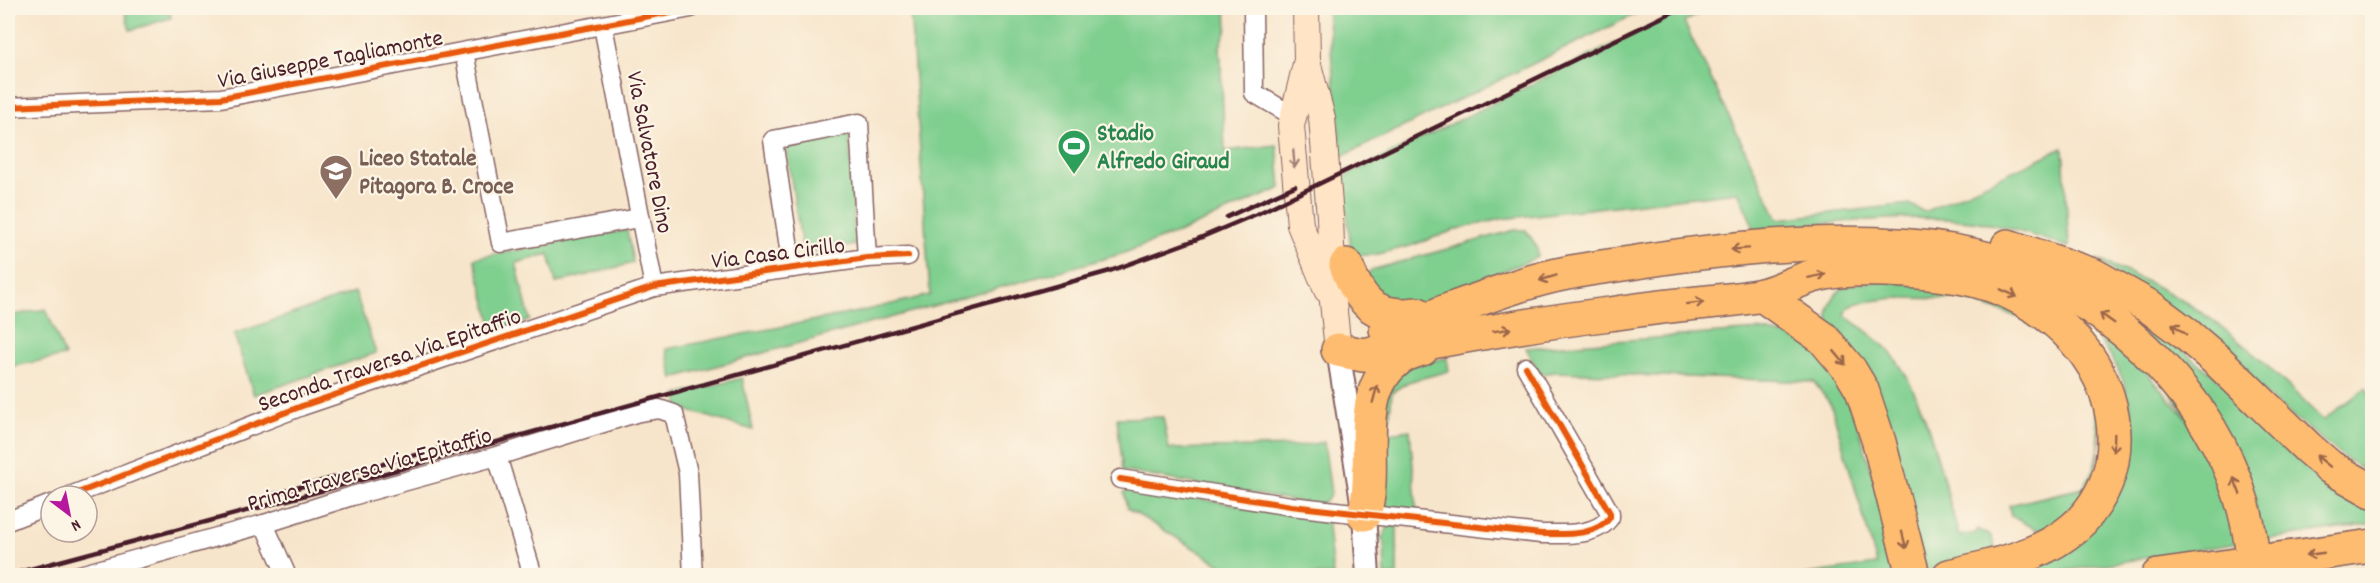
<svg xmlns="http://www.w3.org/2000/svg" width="2380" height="583" font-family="Dekko,sans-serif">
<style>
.green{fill:#7fcf8f;stroke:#64775d;stroke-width:1.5}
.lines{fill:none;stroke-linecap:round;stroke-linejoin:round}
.minor-casing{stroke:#876463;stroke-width:21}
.tertiary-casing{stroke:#876463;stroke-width:26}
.secondary-casing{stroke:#876463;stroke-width:28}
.motorway-casing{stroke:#876463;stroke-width:36}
.minor{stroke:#fff;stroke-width:18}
.tertiary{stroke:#fff;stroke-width:22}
.secondary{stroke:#ffe4c6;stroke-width:26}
.motorway{stroke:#febc70;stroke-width:33}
.rail{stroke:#4a1f2b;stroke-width:4.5}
.cycleway-casing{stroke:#fcf5e5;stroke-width:10}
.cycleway{stroke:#e8590c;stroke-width:6}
.oneway{stroke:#a48278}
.oneway2{stroke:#9b664a}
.labels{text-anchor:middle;stroke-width:4.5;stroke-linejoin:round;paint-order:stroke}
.street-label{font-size:24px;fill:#4a1f2b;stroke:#fcf5e5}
.leisure-label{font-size:24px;font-weight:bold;fill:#27864d;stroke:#fcf5e5;text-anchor:start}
.education-label{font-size:24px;font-weight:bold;fill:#785e54;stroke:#fcf5e5;text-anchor:start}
</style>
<rect width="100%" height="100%" fill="#fcf5e5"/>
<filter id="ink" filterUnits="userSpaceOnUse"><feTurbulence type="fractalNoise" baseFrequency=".0167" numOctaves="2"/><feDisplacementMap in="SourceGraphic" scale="12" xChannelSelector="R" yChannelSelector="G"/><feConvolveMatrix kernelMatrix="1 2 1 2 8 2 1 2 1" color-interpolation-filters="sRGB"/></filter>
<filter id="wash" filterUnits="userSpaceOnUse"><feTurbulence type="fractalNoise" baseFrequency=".008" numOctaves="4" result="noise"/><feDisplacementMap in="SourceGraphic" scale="24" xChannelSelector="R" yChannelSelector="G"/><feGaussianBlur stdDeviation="1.35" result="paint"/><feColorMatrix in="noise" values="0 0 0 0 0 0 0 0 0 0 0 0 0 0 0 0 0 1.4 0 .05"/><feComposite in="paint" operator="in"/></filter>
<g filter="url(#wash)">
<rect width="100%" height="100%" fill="#f7e5cb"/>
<g class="green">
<path d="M 124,8 L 169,8 L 171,18 L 130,30 Z"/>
<path d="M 910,8 L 1226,8 L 1227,29 L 1220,46 L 1225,151 L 1277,145 L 1281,188 L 1185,230 L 1121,254 L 673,378 L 666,349 L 858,312 L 930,295 Z"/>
<path d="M 1327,8 L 1648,8 L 1341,157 Z"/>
<path d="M 1687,8 L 1710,8 L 1684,22 L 1778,219 L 1910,204 L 1924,212 L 2063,148 L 2069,247 C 2037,237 2004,225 1971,221 C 1898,213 1827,224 1755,230 L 1738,192 L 1501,219 L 1458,229 L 1410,246 L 1374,255 L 1355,255 L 1351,249 L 1343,177 Z"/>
<path d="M 849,134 L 855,245 L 803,254 L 786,147 Z"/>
<path d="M 627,230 L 633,263 L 556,283 L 549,254 L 516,263 L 530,320 L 494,332 L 474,258 Z"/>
<path d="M 1515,230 L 1526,230 L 1537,247 L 1538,257 L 1412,307 L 1393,310 L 1364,278 L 1372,270 Z"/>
<path d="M 2097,259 C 2136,276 2176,294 2211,319 C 2252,349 2287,385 2323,420 L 2366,388 L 2372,399 L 2372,475 L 2345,458 Z"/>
<path d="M 1885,281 L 1985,293 L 2051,327 L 2104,403 L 2094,488 L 2047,531 L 2037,530 L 2011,516 L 2009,505 L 2083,488 L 2094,468 L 2099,444 L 2092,391 L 2060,345 L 2021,318 L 1963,299 L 1894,298 L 1857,303 L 1848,308 L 1845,315 C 1859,326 1876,337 1888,350 C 1925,389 1944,485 1959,536 L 1976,533 L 1978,529 L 1991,536 L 1995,547 L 1989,557 L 1925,570 L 1828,317 C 1832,280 1855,284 1885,281 Z"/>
<path d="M 355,292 L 376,353 L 254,395 L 234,334 Z"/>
<path d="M 2108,292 L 2372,500 L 2372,524 L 2263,540 Z"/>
<path d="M 2050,296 L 2112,333 L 2203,437 L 2240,543 L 2039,575 L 2021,576 L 2043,565 L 2120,491 L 2128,466 L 2132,438 L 2130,405 L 2124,382 L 2111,356 L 2096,335 Z"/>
<path d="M 46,309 L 65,356 L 8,367 L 8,316 Z"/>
<path d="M 1758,330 L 1789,336 L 1816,350 L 1843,373 L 1901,575 L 1802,575 L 1877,564 L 1831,405 L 1814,382 L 1556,372 L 1540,374 L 1526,348 Z"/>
<path d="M 1447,358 L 1449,371 L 1408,382 L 1392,392 L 1388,433 L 1410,430 L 1417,515 L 1388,511 L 1380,500 L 1382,385 L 1413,364 Z"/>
<path d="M 742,378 L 753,430 L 679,408 L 677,395 Z"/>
<path d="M 1163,417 L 1169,449 L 1299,446 L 1324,442 L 1331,494 L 1327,500 L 1318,505 L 1123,471 L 1117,418 Z"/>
<path d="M 1127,488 L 1327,518 L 1333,575 L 1236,575 L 1235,573 L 1127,508 L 1124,493 Z"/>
<path d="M 1397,524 L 1397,575 L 1385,575 L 1384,542 L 1381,540 L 1388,527 Z"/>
</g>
</g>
<g filter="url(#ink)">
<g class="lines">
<defs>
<g id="minor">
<path d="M 1253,8 L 1254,93 L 1293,116"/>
<path d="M 603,26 L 654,287"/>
<path d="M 464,52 L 501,243 L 639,218"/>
<path d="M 8,107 L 221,98 L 691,8"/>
<path d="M 792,268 L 773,140 L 859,123 L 867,258"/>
<path d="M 497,456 L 533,576"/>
<path d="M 1120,479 L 1291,506 L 1541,534 C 1562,534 1597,537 1610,517 L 1610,513 L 1526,367"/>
<path d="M 70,496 L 302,406 L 654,287 L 867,258 L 908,256"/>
<path d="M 8,521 L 51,504"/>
<path d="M 264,524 L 287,576"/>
<path d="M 76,576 L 264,524 L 352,496 L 497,456 L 639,412 L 659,409 L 674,414 L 688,473 L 693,576"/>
</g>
<path id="tertiary" d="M 1338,350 L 1364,514 L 1368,576"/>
<g id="secondary">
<path d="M 1306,8 L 1307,61 L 1322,118 L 1330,217 L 1333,302 L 1338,350"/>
<path d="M 1306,64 L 1291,126 L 1300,225 L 1327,290"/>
</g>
<g id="motorway">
<path d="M 2008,246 L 2093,275 L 2150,307 L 2185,333 L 2219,362 L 2308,448 L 2330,467 L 2372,491"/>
<path d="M 1346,265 C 1361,304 1375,319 1418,314"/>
<path d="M 1762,295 L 1823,338 L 1850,370 L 1862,390 L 1879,442 L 1913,575"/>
<path d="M 1386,329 C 1394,328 1403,327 1411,325 C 1424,322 1437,314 1449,310 C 1486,297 1529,280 1567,273 C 1592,268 1618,265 1643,261 C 1754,244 1925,227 2029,273 C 2084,298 2134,333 2173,379 C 2214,426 2242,481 2251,543"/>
<path d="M 1338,350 L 1363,355 C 1445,339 1527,324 1610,314 C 1643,309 1675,305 1708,302 C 1725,300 1744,299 1762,295 C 1779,291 1796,281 1813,276 C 1852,265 1919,271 1959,277 C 2047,292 2128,368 2112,462 C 2107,490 2089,518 2066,534 C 2032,559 1990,566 1949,576"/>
<path d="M 1364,514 C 1380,464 1350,393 1400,358 C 1406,354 1415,351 1422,349"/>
<path d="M 2158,576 L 2372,546"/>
</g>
</defs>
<use href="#minor" class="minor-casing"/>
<use href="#tertiary" class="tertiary-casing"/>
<use href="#secondary" class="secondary-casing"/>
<use href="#motorway" class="motorway-casing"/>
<use href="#minor" class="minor"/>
<use href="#tertiary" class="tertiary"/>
<use href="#secondary" class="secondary"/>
<use href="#motorway" class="motorway"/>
<g class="rail">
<path d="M 1227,217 L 1295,186"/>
<path d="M 271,495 L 488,435"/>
<path d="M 8,575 L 332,488 L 1110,271 L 1195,240 L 1259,213 L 1681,8"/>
</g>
<defs>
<g id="cycleway">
<path d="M 8,107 L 221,98 L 691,8"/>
<path d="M 1120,479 L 1291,506 L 1541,534 C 1562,534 1597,537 1610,517 L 1610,513 L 1526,367"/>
<path d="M 70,496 L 302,406 L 654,287 L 867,258 L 908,256"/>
</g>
</defs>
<use href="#cycleway" class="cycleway-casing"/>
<use href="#cycleway" class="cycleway"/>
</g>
<defs><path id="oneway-shaft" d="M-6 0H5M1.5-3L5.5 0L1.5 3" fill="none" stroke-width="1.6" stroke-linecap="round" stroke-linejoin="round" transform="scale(1.5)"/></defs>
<use class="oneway" href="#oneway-shaft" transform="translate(1294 159) rotate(85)"/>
<g class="oneway2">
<use href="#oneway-shaft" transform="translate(1740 249) rotate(176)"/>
<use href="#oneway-shaft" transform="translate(1817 276) rotate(-12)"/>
<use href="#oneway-shaft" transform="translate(1548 278) rotate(163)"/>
<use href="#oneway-shaft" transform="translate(2009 293) rotate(24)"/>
<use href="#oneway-shaft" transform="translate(1695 303) rotate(-7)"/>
<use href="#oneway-shaft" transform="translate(2107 318) rotate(-145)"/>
<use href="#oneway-shaft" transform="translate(2179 329) rotate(-143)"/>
<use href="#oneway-shaft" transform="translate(1502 330) rotate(-9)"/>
<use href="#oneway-shaft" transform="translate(1840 358) rotate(50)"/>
<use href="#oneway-shaft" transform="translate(1375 394) rotate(-75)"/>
<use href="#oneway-shaft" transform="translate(2114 443) rotate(92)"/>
<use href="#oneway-shaft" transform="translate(2323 461) rotate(-141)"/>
<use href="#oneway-shaft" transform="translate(2237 486) rotate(-111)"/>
<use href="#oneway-shaft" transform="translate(1904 540) rotate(76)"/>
<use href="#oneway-shaft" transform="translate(2315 554) rotate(172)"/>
</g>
</g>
<defs>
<symbol id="stadium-pin" viewBox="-11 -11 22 30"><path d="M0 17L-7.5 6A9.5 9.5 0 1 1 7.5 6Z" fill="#2e9e5b" stroke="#fcf5e5"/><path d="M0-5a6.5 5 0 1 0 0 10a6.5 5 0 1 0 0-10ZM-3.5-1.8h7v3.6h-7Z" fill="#fff"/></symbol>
<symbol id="school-pin" viewBox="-11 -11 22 30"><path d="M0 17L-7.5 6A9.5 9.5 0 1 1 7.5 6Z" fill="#8d6e63" stroke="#fcf5e5"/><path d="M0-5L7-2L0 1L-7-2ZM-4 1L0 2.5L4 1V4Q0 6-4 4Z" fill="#fff"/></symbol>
</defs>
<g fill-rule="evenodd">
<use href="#stadium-pin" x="1055" y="127" width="38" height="52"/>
<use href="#school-pin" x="317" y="152" width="38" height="52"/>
</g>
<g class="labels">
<g class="street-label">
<text transform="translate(330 58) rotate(-11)" y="8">Via Giuseppe Tagliamonte</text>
<text transform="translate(651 152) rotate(79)" y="8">Via Salvatore Dino</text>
<text transform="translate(778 252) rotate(-7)" y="8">Via Casa Cirillo</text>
<text transform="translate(389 359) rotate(-19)" y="8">Seconda Traversa Via Epitaffio</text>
<text transform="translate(369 468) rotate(-16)" y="8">Prima Traversa Via Epitaffio</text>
</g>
<g class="leisure-label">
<text x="1097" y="140">Stadio<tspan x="1097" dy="28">Alfredo Giraud</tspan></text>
</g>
<g class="education-label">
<text x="359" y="165">Liceo Statale<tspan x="359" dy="28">Pitagora B. Croce</tspan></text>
</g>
</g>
<rect width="2380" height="583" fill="none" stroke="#fcf5e5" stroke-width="30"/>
<g transform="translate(69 514) rotate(148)"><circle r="28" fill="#fcf5e5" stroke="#b59f9b" stroke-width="1.5"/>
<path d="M0-4.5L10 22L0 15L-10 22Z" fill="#b5179e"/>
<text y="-9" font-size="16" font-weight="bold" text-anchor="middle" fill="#4a1f2b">N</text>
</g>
</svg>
